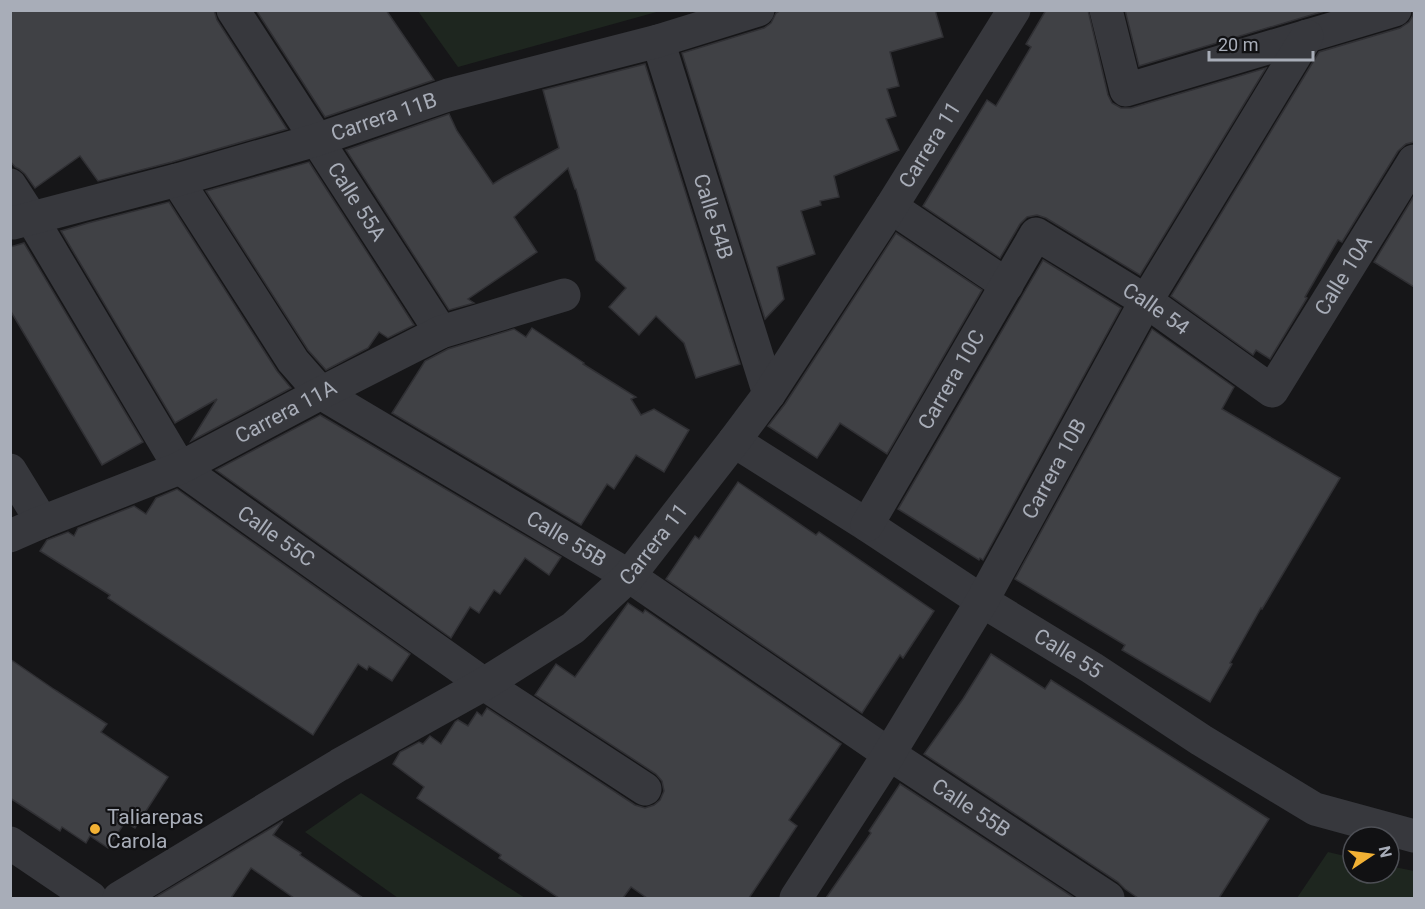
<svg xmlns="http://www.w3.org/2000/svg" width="1425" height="909" font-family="Roboto,sans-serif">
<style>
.green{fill:#1e261f}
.building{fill:#404145;stroke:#303034;stroke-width:1.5}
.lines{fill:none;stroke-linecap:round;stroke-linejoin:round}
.minor{stroke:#37383d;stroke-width:33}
.poi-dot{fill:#f2b134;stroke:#111113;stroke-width:2}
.labels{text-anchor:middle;stroke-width:4.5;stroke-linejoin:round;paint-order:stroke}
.street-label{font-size:21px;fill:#a8adb8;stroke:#111113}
.poi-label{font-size:21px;fill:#a8adb8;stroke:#111113;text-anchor:start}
</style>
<rect width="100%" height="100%" fill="#161618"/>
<g class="green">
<path d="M 418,11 L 660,11 L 458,67 Z"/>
<path d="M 361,793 L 525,898 L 398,898 L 305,832 Z"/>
<path d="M 1328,852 L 1353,858 L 1353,873 L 1389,873 L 1389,866 L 1414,871 L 1414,898 L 1297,898 Z"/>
</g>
<g class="building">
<path d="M 10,10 L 214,10 L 217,20 L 287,129 L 172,162 L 98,181 L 80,156 L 35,188 L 25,174 L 19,169 L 15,167 L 10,161 Z"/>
<path d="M 256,10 L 386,10 L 434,80 L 325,117 Z"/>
<path d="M 781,10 L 935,10 L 943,37 L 890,52 L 899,86 L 887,89 L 896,116 L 886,119 L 899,150 L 834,176 L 839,197 L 820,201 L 821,205 L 801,211 L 815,254 L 777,267 L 784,299 L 765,319 L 682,53 L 764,28 L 771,23 L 776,13 Z"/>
<path d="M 1046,10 L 1088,10 L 1108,95 L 1112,103 L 1121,108 L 1131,108 L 1266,68 L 1140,275 L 1046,218 L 1037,215 L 1027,217 L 1020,224 L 1000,258 L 923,206 L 987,100 L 996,106 L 1031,47 L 1026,44 Z"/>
<path d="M 1125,10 L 1328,10 L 1139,66 Z"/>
<path d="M 1413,10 L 1414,10 L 1414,142 L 1406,144 L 1398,151 L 1342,242 L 1338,240 L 1305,297 L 1307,298 L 1270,359 L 1256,350 L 1253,355 L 1171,296 L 1319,52 L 1400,28 L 1409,22 L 1413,15 Z"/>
<path d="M 645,64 L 740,364 L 696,378 L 684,343 L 656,316 L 639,335 L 609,307 L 626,288 L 596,260 L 576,189 L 575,189 L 568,168 L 514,217 L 537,252 L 468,299 L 474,303 L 449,310 L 346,150 L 449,114 L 457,131 L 493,184 L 504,177 L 559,148 L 543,90 Z"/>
<path d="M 309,162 L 414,325 L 388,338 L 379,332 L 368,348 L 326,370 L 308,350 L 206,191 Z"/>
<path d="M 1414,196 L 1414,287 L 1374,262 Z"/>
<path d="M 169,202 L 277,371 L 291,388 L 191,441 L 217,399 L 175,423 L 61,231 L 88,223 Z"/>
<path d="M 896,233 L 982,290 L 887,454 L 840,423 L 817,458 L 768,426 L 785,404 Z"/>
<path d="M 24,243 L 143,442 L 102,465 L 10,310 L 10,247 Z"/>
<path d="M 1043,260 L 1121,308 L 983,560 L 980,558 L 979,560 L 898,509 Z"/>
<path d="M 532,328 L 584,363 L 583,364 L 636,397 L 631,399 L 641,415 L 654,409 L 689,430 L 664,472 L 636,455 L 614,489 L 607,484 L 581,525 L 392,413 L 425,361 L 448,349 L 514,329 L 526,337 Z"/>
<path d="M 1152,329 L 1234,387 L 1222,409 L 1340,478 L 1262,609 L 1261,608 L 1230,663 L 1232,664 L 1210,702 L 1122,650 L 1125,645 L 1015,579 Z"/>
<path d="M 320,415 L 561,557 L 549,575 L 525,558 L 500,594 L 494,590 L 479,613 L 470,607 L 451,638 L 216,470 Z"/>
<path d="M 738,482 L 816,535 L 819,532 L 934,611 L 903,658 L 900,655 L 862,713 L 666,579 L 695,536 L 699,539 Z"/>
<path d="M 177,489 L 410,654 L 392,681 L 369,666 L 367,670 L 358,664 L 313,735 L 108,598 L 110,595 L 40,551 L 47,540 L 68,532 L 74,536 L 78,528 L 134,506 L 146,514 L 156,498 Z"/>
<path d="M 628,603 L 643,613 L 645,610 L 841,744 L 789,820 L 797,826 L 749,898 L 647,898 L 631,887 L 623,898 L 559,898 L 499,858 L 501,855 L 417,798 L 424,787 L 393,764 L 400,752 L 419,742 L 423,744 L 430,736 L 441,744 L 455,722 L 458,720 L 468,726 L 477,712 L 482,716 L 487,708 L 635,805 L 645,808 L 654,805 L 660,800 L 664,791 L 662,781 L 656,774 L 535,695 L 556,664 L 575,677 Z"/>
<path d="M 991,654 L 1045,689 L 1051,680 L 1269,819 L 1219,898 L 1138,898 L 1125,889 L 1118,882 L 924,754 L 963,699 Z"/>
<path d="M 10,659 L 55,690 L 107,724 L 101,732 L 168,777 L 135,828 L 125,822 L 108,848 L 90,836 L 86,843 L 62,827 L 60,831 L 10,798 Z"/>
<path d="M 900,784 L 1073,897 L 1072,898 L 826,898 L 871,833 L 869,831 Z"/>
<path d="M 283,821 L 273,835 L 301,853 L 300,855 L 363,898 L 294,898 L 251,868 L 231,898 L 154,898 Z"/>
</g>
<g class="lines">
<g class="minor">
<path id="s1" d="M 233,10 L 441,332"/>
<path d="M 1106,10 L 1126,90 L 1395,10"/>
<path id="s2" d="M 658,41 L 769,394"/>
<path id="s3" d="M 177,180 L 293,361 L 321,393 L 629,576 L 889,754 L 1108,898"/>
<path id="s4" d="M 10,185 L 32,219 L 180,468 L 484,684 L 645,789"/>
<path d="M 891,207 L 1007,285"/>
<path id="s5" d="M 13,223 L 177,180 L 316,140 L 448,95 L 658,41 L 758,10"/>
<path id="s6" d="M 734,441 L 867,525 L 982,601 L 1092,668 L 1201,740 L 1315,809 L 1414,836"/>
<path d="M 10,470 L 42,522"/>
<path id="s7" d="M 867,525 L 1036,234 L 1146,301 L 1272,391 L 1414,161"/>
<path id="s8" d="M 10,536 L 42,522 L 180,468 L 321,393 L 441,332 L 564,295"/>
<path d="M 10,843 L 91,898"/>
<path id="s9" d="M 119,898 L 339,765 L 484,684 L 573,628 L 629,576 L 734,441 L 769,394 L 891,207 L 1014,10"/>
<path id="s10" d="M 796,898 L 889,754 L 982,601 L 1146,301 L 1307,36"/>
</g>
</g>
<circle class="poi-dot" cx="95" cy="829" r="6"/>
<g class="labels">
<g class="street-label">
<text dy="7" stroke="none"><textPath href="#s5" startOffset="386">Carrera 11B</textPath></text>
<text dy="7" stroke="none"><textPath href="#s9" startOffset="1131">Carrera 11</textPath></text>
<text dy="7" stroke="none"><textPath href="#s1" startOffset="228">Calle 55A</textPath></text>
<text dy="7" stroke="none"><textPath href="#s2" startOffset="184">Calle 54B</textPath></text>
<text dy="7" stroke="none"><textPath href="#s7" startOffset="756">Calle 10A</textPath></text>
<text dy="7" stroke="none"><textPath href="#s7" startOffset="478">Calle 54</textPath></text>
<text dy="7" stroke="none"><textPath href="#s7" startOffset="168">Carrera 10C</textPath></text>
<text dy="7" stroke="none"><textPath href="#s8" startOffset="303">Carrera 11A</textPath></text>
<text dy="7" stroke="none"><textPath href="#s10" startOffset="501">Carrera 10B</textPath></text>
<text dy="7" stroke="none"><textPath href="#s4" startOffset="448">Calle 55C</textPath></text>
<text dy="7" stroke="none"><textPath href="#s3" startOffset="543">Calle 55B</textPath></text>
<text dy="7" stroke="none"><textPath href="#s9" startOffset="645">Carrera 11</textPath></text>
<text dy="7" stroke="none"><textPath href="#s6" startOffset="396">Calle 55</textPath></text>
<text dy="7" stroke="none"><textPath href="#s3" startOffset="1029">Calle 55B</textPath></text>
</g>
<g class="poi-label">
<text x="107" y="824">Taliarepas<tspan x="107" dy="24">Carola</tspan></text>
</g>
</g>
<rect width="1425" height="909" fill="none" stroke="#a8adb8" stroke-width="24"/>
<g transform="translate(1371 855) rotate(77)"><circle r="28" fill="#111113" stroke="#4d4f55" stroke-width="1.5"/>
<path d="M0-4.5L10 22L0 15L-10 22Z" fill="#f2b134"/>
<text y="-9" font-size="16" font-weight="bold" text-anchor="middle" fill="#a8adb8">N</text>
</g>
<path d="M1209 51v9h104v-9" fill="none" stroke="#a8adb8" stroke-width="3"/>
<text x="1218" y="51" font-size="18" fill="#a8adb8" stroke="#111113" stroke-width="4.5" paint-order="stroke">20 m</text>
</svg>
